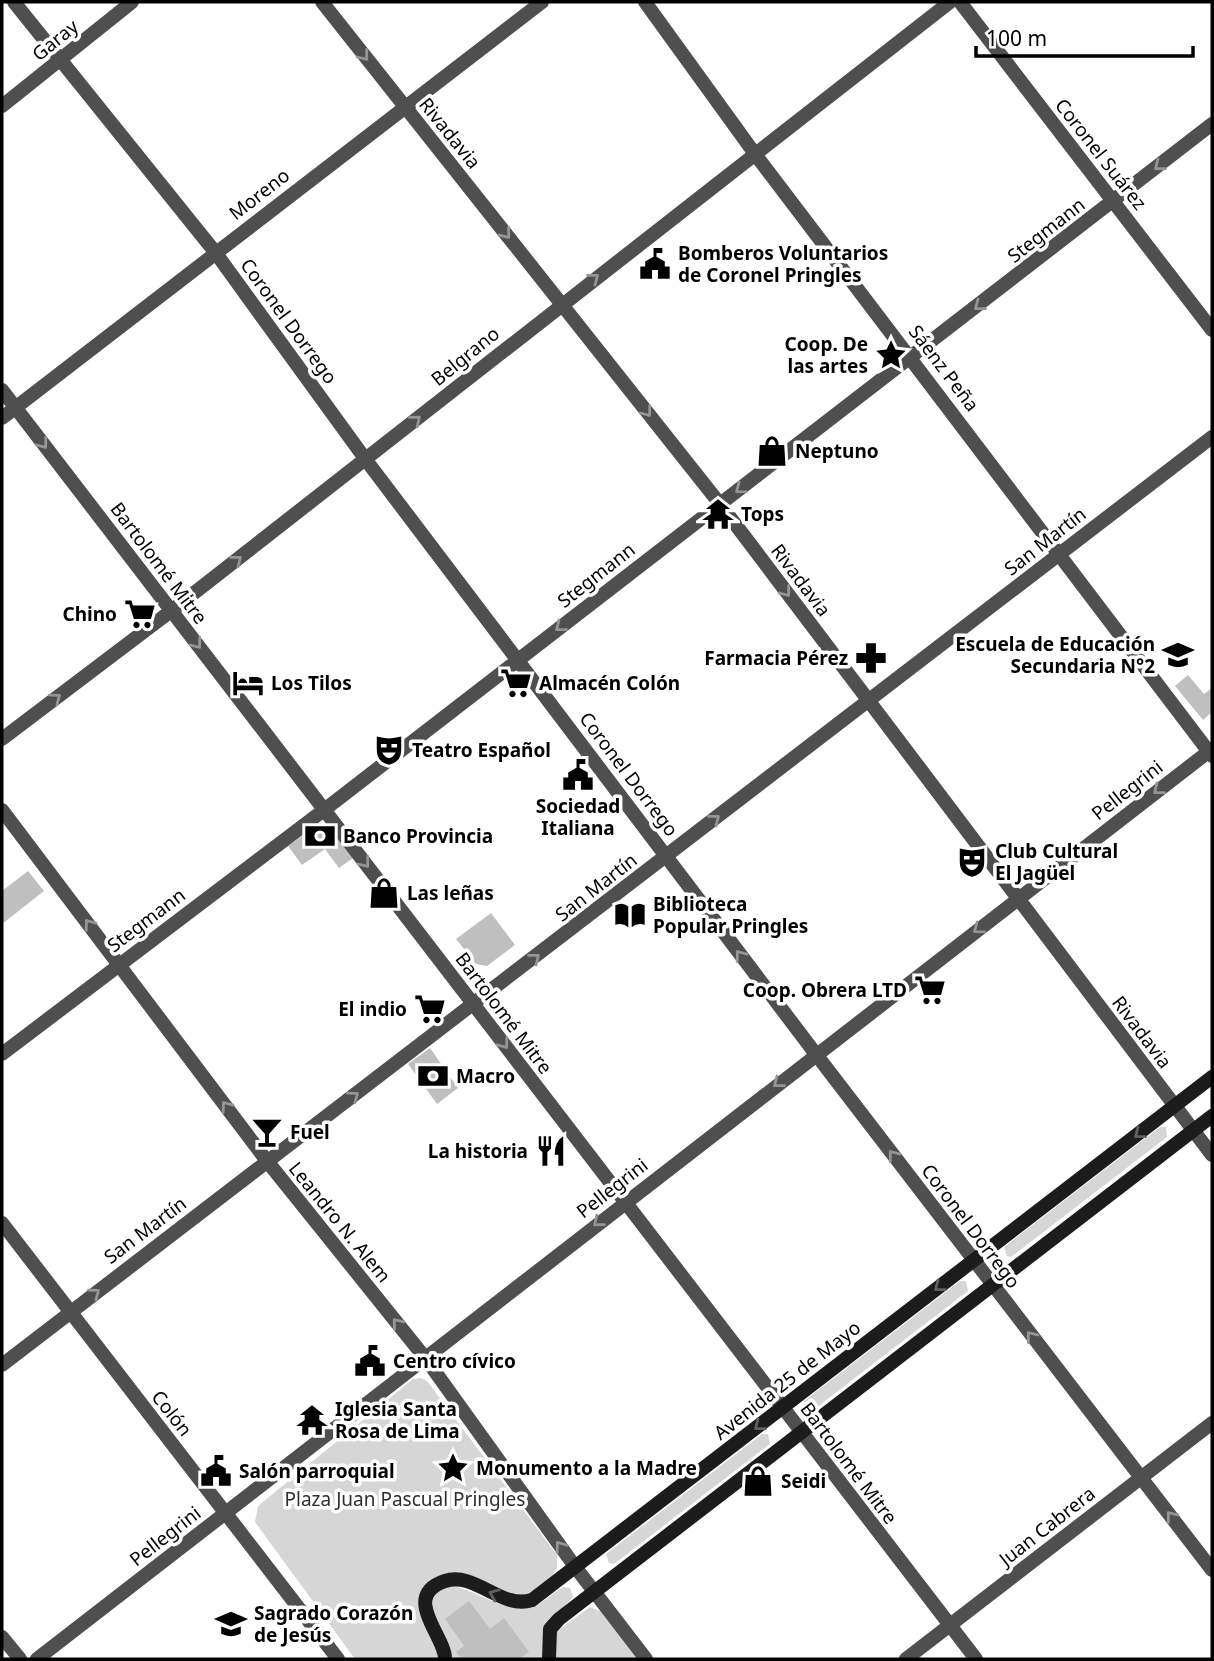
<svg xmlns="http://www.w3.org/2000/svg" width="1214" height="1661" font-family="'Noto Sans',sans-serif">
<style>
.green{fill:#d6d6d6}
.building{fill:#bfbfbf}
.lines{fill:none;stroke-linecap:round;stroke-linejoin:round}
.street{stroke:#4f4f4f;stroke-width:14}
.secondary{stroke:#1c1c1c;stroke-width:14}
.oneway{stroke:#959595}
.oneway2{stroke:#606060}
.labels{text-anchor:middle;stroke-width:7;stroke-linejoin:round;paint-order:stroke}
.street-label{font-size:19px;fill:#000;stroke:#fff}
.poi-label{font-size:19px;font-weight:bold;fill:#000;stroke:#fff;text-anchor:start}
.park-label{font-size:19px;fill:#2d2d2d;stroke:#fff}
</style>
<rect width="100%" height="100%" fill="#fff"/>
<g class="green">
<path d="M 1160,1127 L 1166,1127 L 1167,1137 L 1011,1257 L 1007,1256 L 1004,1247 Z"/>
<path d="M 960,1281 L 966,1281 L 968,1291 L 812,1411 L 807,1410 L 804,1401 Z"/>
<path d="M 421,1378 L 427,1381 L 557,1555 L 557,1568 L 551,1578 L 530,1594 L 515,1596 L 460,1573 L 419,1607 C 419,1627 440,1641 438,1659 L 355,1659 L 255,1522 L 258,1506 L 413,1379 Z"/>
<path d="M 762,1434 L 768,1434 L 770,1444 L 614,1564 L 609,1563 L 606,1554 Z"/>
<path d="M 451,1586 C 476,1589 504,1614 530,1607 C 543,1604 552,1593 563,1587 L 570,1588 L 573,1597 L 547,1625 L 544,1659 L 451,1659 C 450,1634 421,1616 437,1591 Z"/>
<path d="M 590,1607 L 600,1611 L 637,1659 L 554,1659 L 554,1633 Z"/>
</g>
<g class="building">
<path d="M 1188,675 L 1204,694 L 1212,688 L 1212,712 L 1203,720 L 1175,686 Z"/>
<path d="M 320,823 L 330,826 L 353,858 L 339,868 L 325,849 L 302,865 L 288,846 Z"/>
<path d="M 28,871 L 44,891 L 2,924 L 2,891 Z"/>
<path d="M 491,913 L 515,945 L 487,966 L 476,964 L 456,939 Z"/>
<path d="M 430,1048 L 458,1088 L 437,1104 L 408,1064 Z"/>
<path d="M 469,1601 L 490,1629 L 504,1618 L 529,1652 L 519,1659 L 462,1659 L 456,1652 L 464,1646 L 445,1619 Z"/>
</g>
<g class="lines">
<g class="street">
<path d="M 14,2 L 215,252 L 366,460 L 815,1053 L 1212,1570"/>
<path d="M 322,2 L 720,504 L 1212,1155"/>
<path d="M 645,2 L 755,154 L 1212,756"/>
<path d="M 960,2 L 1212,330"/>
<path d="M 2,106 L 132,2"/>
<path d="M 2,390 L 976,1659"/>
<path d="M 2,418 L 542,2"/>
<path d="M 2,739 L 171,611 L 950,2"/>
<path d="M 2,810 L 267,1161 L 426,1359 L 576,1568 L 646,1659"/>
<path d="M 2,1054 L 324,810 L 1212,124"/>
<path d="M 2,1223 L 338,1659"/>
<path d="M 2,1365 L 1212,437"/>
<path d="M 2,1637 L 20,1659"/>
<path d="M 37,1659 L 1212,749"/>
<path d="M 906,1659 L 1212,1423"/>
</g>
<g class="secondary">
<path d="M 445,1659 C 446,1637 400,1596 445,1581 C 475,1571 501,1610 532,1600 L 1212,1077"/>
<path d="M 549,1659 L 550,1629 L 559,1619 L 1212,1116"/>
</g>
</g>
<defs><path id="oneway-chevron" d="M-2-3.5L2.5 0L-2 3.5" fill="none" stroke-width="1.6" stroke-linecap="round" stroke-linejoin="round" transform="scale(1.75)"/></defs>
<g class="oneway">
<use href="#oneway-chevron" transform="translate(364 56) rotate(52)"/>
<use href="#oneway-chevron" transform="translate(1159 166) rotate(141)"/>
<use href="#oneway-chevron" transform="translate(506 234) rotate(51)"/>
<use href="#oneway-chevron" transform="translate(594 278) rotate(-38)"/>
<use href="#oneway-chevron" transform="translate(979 306) rotate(142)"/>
<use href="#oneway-chevron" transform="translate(647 412) rotate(52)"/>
<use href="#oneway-chevron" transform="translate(416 420) rotate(-39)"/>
<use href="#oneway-chevron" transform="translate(43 444) rotate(53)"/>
<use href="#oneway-chevron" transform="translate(740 489) rotate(143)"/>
<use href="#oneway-chevron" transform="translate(237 560) rotate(-38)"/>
<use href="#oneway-chevron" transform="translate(786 592) rotate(53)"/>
<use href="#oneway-chevron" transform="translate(560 627) rotate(142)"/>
<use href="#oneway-chevron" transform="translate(197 644) rotate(52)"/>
<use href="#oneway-chevron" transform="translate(56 698) rotate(-37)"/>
<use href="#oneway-chevron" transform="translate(1158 790) rotate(142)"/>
<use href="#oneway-chevron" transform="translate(715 819) rotate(-38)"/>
<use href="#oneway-chevron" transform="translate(365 863) rotate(52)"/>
<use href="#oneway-chevron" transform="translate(89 924) rotate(-127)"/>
<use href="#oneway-chevron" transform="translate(978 929) rotate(143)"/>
<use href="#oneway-chevron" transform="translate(740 955) rotate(-127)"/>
<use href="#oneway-chevron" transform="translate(535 958) rotate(-38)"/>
<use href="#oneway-chevron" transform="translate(504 1044) rotate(53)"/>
<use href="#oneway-chevron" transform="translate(778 1083) rotate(142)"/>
<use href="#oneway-chevron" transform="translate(354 1096) rotate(-37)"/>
<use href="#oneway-chevron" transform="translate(226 1106) rotate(-127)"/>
<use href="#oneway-chevron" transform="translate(893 1155) rotate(-127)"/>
<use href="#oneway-chevron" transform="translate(598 1222) rotate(141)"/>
<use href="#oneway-chevron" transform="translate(95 1293) rotate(-37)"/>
<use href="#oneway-chevron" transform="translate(397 1323) rotate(-129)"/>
<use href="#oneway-chevron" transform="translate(1031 1336) rotate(-128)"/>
<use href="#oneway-chevron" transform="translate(1171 1516) rotate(-128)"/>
<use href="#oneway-chevron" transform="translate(560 1546) rotate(-126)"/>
</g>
<g class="oneway2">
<use href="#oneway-chevron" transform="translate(1139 1134) rotate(142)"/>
<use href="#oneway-chevron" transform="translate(939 1287) rotate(142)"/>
<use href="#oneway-chevron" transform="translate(759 1426) rotate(142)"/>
<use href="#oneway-chevron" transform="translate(494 1594) rotate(-157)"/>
</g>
<defs>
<symbol id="civic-bare" viewBox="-9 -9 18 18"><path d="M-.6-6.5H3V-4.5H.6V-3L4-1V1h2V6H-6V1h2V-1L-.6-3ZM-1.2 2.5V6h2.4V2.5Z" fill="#000" stroke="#fff" stroke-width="2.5" paint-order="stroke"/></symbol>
<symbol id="sight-bare" viewBox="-9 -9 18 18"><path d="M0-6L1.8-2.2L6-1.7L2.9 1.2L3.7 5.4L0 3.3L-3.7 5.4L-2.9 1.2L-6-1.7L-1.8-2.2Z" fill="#000" stroke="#fff" stroke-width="2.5" paint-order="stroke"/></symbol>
<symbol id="shop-bare" viewBox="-9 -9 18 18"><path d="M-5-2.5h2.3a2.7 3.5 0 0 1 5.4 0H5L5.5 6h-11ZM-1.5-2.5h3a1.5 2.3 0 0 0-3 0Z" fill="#000" stroke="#fff" stroke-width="2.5" paint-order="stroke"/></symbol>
<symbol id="temple-bare" viewBox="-9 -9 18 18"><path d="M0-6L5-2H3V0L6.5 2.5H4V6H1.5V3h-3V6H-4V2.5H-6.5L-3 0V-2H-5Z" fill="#000" stroke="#fff" stroke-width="2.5" paint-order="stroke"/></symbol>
<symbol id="supermarket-bare" viewBox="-9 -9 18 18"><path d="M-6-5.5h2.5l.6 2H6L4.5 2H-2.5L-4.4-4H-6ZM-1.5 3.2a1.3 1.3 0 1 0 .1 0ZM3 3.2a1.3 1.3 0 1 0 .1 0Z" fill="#000" stroke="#fff" stroke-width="2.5" paint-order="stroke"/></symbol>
<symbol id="school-bare" viewBox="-9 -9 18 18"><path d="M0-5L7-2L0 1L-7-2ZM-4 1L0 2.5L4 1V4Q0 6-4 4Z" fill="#000" stroke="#fff" stroke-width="2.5" paint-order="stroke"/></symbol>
<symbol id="pharmacy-bare" viewBox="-9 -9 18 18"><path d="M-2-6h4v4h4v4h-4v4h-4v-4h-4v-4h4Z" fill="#000" stroke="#fff" stroke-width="2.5" paint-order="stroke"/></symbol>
<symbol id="hotel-bare" viewBox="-9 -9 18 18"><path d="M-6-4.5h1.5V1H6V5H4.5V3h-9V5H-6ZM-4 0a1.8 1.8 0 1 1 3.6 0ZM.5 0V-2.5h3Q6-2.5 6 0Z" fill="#000" stroke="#fff" stroke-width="2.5" paint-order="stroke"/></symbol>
<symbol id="theatre-bare" viewBox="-9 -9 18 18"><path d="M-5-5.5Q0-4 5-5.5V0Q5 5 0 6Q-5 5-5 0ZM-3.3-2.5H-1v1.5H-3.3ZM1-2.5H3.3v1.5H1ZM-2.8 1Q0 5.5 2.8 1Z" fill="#000" stroke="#fff" stroke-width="2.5" paint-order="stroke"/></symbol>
<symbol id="bank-bare" viewBox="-9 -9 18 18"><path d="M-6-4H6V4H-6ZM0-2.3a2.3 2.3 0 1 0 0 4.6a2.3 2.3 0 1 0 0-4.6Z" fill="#000" stroke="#fff" stroke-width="2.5" paint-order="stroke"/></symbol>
<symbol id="library-bare" viewBox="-9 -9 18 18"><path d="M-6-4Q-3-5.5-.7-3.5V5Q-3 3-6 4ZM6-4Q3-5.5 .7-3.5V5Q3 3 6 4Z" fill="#000" stroke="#fff" stroke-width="2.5" paint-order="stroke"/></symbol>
<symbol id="bar-bare" viewBox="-9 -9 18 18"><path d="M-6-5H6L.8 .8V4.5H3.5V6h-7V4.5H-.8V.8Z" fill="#000" stroke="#fff" stroke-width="2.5" paint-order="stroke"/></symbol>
<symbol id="restaurant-bare" viewBox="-9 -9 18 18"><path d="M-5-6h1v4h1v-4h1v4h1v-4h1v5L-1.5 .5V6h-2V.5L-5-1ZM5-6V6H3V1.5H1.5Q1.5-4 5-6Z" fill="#000" stroke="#fff" stroke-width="2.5" paint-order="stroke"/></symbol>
</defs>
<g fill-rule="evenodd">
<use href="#civic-bare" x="633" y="242" width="44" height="44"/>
<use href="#sight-bare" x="869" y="333" width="44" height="44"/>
<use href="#shop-bare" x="750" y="429" width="44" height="44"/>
<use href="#temple-bare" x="696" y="492" width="44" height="44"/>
<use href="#supermarket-bare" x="118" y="592" width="44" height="44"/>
<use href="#school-bare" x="1156" y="633" width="44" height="44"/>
<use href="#pharmacy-bare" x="849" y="636" width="44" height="44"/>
<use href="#hotel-bare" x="226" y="661" width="44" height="44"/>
<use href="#supermarket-bare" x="494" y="661" width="44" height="44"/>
<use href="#theatre-bare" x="367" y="728" width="44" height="44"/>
<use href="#civic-bare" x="556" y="753" width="44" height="44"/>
<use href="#bank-bare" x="298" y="814" width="44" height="44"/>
<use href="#theatre-bare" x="950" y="840" width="44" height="44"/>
<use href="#shop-bare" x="362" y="871" width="44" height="44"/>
<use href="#library-bare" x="608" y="893" width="44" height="44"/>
<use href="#supermarket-bare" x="908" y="968" width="44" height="44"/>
<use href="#supermarket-bare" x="408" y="987" width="44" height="44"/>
<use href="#bank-bare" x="411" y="1054" width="44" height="44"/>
<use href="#bar-bare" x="245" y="1110" width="44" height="44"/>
<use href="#restaurant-bare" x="529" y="1129" width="44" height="44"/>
<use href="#civic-bare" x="348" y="1339" width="44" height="44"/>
<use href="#temple-bare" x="290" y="1398" width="44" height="44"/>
<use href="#sight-bare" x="431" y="1446" width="44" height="44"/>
<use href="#civic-bare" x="194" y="1449" width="44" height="44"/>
<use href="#shop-bare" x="736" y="1459" width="44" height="44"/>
<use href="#school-bare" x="209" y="1602" width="44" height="44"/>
</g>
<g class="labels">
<g class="street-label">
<text transform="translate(55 40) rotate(-39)" y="7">Garay</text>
<text transform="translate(450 133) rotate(51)" y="7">Rivadavia</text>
<text transform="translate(1101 154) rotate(52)" y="7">Coronel Suárez</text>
<text transform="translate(259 194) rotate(-38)" y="7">Moreno</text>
<text transform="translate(1046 230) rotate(-38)" y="7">Stegmann</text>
<text transform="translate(289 321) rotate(54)" y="7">Coronel Dorrego</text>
<text transform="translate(465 356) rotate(-39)" y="7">Belgrano</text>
<text transform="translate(944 368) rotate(53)" y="7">Sáenz Peña</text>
<text transform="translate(1045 541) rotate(-38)" y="7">San Martín</text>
<text transform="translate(159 563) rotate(53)" y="7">Bartolomé Mitre</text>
<text transform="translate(596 575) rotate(-38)" y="7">Stegmann</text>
<text transform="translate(801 580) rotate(53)" y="7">Rivadavia</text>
<text transform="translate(629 774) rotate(53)" y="7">Coronel Dorrego</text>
<text transform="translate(1127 790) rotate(-38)" y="7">Pellegrini</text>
<text transform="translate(596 887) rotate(-38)" y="7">San Martín</text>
<text transform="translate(146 920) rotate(-37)" y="7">Stegmann</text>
<text transform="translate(504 1013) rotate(53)" y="7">Bartolomé Mitre</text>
<text transform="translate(1142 1032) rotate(53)" y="7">Rivadavia</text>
<text transform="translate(612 1188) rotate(-38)" y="7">Pellegrini</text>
<text transform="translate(340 1222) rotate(51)" y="7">Leandro N. Alem</text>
<text transform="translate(971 1226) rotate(53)" y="7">Coronel Dorrego</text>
<text transform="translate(145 1230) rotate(-37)" y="7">San Martín</text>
<text transform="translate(787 1380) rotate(-38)" y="7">Avenida 25 de Mayo</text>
<text transform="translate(172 1413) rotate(52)" y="7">Colón</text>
<text transform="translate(849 1463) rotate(53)" y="7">Bartolomé Mitre</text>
<text transform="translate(1047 1526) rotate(-38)" y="7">Juan Cabrera</text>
<text transform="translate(165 1536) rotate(-38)" y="7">Pellegrini</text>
</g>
<g class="poi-label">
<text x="678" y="260">Bomberos Voluntarios<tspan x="678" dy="22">de Coronel Pringles</tspan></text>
<text x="868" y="351" text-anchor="end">Coop. De<tspan x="868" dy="22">las artes</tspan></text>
<text x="795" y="458">Neptuno</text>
<text x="741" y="521">Tops</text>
<text x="117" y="621" text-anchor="end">Chino</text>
<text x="1155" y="651" text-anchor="end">Escuela de Educación<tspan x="1155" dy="22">Secundaria N°2</tspan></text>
<text x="848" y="665" text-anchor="end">Farmacia Pérez</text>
<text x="271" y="690">Los Tilos</text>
<text x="539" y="690">Almacén Colón</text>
<text x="412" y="757">Teatro Español</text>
<text x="578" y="813" text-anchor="middle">Sociedad<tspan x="578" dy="22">Italiana</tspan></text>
<text x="343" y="843">Banco Provincia</text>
<text x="995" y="858">Club Cultural<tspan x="995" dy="22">El Jagüel</tspan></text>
<text x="407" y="900">Las leñas</text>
<text x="653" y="911">Biblioteca<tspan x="653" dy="22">Popular Pringles</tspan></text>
<text x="907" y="997" text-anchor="end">Coop. Obrera LTD</text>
<text x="407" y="1016" text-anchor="end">El indio</text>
<text x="456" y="1083">Macro</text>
<text x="290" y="1139">Fuel</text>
<text x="528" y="1158" text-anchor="end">La historia</text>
<text x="393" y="1368">Centro cívico</text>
<text x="335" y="1416">Iglesia Santa<tspan x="335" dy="22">Rosa de Lima</tspan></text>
<text x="476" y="1475">Monumento a la Madre</text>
<text x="239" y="1478">Salón parroquial</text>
<text x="781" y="1488">Seidi</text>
<text x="254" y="1620">Sagrado Corazón<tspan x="254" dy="22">de Jesús</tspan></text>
</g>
<g class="park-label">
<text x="405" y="1506">Plaza Juan Pascual Pringles</text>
</g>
</g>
<rect width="1214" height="1661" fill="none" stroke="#000000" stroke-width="7"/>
<path d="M976 46v10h217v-10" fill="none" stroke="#000000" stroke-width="3.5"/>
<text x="986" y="46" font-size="21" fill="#000000" stroke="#ffffff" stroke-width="5" paint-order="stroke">100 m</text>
</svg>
